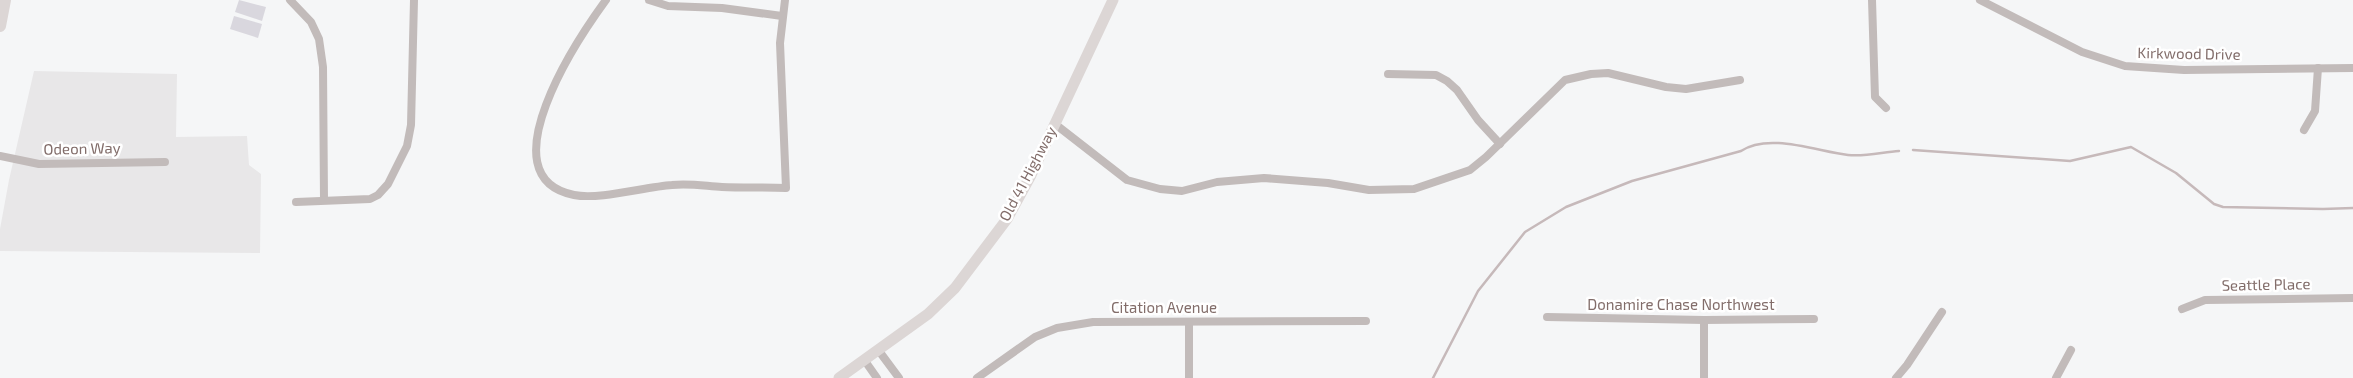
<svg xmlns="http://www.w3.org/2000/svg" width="2353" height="378" font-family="'Exo 2',sans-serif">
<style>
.built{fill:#e8e7e8}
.green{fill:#d9d7de}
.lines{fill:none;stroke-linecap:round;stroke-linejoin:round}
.stream{stroke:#c6b9ba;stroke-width:2.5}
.minor{stroke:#c2bbba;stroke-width:8}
.secondary{stroke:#dcd6d5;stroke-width:11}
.primary{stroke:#dcd6d5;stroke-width:12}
.labels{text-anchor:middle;stroke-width:5;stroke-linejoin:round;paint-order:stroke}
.street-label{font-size:15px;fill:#826d6a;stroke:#fff}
</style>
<rect width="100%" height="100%" fill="#f5f6f7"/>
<path class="built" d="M 34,71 L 177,74 L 176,137 L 247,136 L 249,165 L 261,174 L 260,253 L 0,251 L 0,229 L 9,180 Z"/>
<g class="green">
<path d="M 239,0 L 266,7 L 262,21 L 235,12 Z"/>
<path d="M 234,16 L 262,24 L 258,38 L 230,29 Z"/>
</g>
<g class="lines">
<g class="stream">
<path d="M 1913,150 L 2070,161 L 2131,147 L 2176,173 L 2214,204 L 2223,207 L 2323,209 L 2353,208"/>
<path d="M 1433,378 L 1478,291 L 1525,232 L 1566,207 L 1632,181 L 1741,151 C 1769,132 1819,152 1848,155 C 1865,157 1883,152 1899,151"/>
</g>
<g class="minor">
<path d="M 290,0 L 311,22 L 319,39 L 323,67 L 324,200"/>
<path d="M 606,0 C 579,37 484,177 574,195 C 600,200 644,187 672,185 C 689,183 705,186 722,187 C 743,188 765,187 786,188 L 780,43 L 785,0"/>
<path d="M 649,0 L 668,6 L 722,8 L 782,16"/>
<path d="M 1872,0 L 1875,97 L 1886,108"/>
<path d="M 1980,0 L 2082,52 L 2125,66 L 2184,70 L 2353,68"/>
<path d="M 1388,74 L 1436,75 L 1447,81 L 1457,90 L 1478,120 L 1500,144"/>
<path d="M 1055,124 L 1127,180 L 1160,189 L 1182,191 L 1217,182 L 1264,178 L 1328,183 L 1369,190 L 1414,189 L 1470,170 L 1486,157 L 1565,80 L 1591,74 L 1608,73 L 1666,87 L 1686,89 L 1740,80"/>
<path d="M 2304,130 L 2315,111 L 2318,68"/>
<path d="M 0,156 L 39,164 L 165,162"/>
<path d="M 296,202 L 370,199 L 378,195 L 388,184 L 407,146 L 411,125 L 414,0"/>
<path d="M 2182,309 L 2205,300 L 2353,298"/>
<path d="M 1547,317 L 1704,320 L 1814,319"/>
<path d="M 1189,322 L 1189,378"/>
<path d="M 879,351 L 899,378"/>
<path d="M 865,361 L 877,378"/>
<path d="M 977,378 L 1035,337 L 1057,328 L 1093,322 L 1366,321"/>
<path d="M 1704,378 L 1704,320"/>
<path d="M 1896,378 L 1907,365 L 1942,312"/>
<path d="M 2056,378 L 2071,350"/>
</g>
<path class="secondary" d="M 839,378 L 928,314 L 955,288 L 1007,219 L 1031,175 L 1113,0"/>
<path class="primary" d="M 0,26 L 5,0"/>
</g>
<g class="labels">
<g class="street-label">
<text transform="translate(2189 54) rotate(1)" y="5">Kirkwood Drive</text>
<text transform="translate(82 149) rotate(-1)" y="5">Odeon Way</text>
<text transform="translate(1028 174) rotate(-62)" y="5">Old 41 Highway</text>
<text transform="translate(2266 285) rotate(-1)" y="5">Seattle Place</text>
<text x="1681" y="310">Donamire Chase Northwest</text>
<text x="1164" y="313">Citation Avenue</text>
</g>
</g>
</svg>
